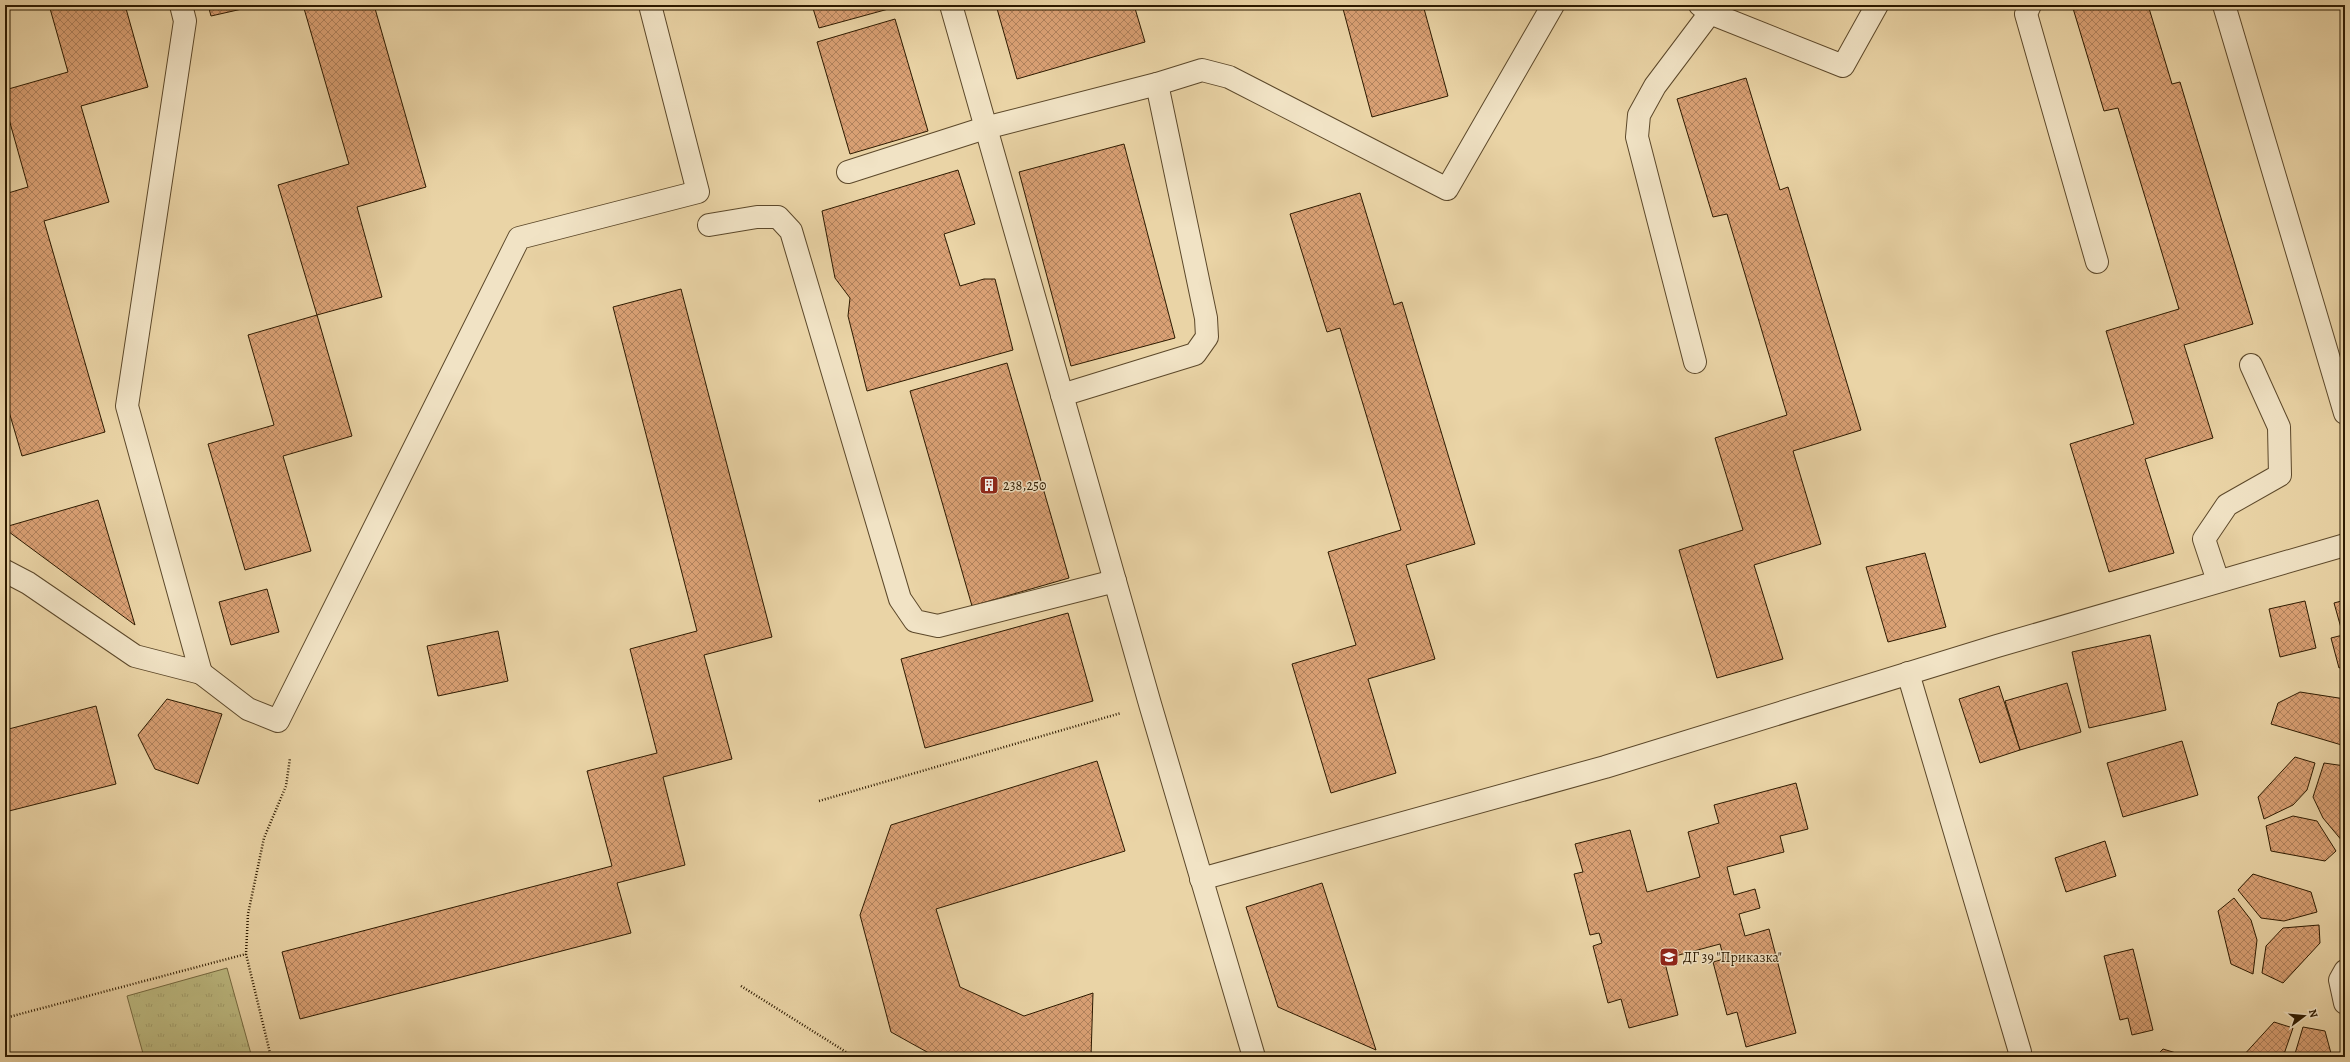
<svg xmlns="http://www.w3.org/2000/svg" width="2350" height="1062" font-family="Alegreya,serif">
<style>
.grass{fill:url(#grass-tufts);stroke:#756a41}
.building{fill:url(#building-cross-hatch);stroke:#2d1a00}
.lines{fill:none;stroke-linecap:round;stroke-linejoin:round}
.minor-casing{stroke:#5c482a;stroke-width:24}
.path{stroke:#2d1a00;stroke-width:2.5;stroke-dasharray:1 2;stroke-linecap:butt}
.minor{stroke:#f1e3c5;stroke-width:22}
.labels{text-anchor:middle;stroke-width:3;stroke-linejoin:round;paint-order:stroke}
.poi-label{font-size:14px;fill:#2d1a00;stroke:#f1e3c5;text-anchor:start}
</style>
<defs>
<pattern id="grass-tufts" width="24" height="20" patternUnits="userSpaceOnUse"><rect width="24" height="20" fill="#bdbb82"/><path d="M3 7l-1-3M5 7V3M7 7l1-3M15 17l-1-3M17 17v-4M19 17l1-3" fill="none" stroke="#a3a06e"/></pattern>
<pattern id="building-cross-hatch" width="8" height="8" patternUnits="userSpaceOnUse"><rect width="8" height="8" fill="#d9a074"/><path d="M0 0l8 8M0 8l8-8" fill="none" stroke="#b0825d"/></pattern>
</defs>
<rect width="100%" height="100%" fill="#ead4a6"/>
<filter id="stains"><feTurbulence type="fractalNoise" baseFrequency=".005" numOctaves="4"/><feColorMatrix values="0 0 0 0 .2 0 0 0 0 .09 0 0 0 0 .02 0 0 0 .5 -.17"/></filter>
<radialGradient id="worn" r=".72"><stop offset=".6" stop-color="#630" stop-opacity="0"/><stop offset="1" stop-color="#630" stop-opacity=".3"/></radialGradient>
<path class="grass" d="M 227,968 L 251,1054 L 239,1057 L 144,1057 L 127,996 Z"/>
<g class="building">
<path d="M 49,5 L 125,5 L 148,87 L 81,106 L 109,202 L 44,221 L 105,432 L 22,456 L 5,398 L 5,194 L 28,187 L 5,105 L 5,90 L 68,72 Z"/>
<path d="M 208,5 L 241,5 L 242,9 L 211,16 Z"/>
<path d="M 303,5 L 374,5 L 426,187 L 357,207 L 382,297 L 317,315 L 278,185 L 349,164 Z"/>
<path d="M 812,5 L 903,5 L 819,28 Z"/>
<path d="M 996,5 L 1134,5 L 1145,42 L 1017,79 Z"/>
<path d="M 1342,5 L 1423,5 L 1448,96 L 1372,117 Z"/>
<path d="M 2072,5 L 2148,5 L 2172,84 L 2180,82 L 2253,324 L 2184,345 L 2213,438 L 2145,459 L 2174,553 L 2109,572 L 2070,444 L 2134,424 L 2106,331 L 2179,309 L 2118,108 L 2104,111 Z"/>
<path d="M 895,19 L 928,131 L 850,154 L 817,42 Z"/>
<path d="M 1746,78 L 1780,190 L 1788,187 L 1861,430 L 1793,451 L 1821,544 L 1754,565 L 1783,659 L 1717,678 L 1679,550 L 1743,530 L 1715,438 L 1787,415 L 1727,214 L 1713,217 L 1677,99 Z"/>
<path d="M 1124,144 L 1175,338 L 1071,366 L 1019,172 Z"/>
<path d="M 958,170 L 975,224 L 944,234 L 960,286 L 984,279 L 995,279 L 1013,350 L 867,391 L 848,316 L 850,298 L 835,278 L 822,211 Z"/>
<path d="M 1360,193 L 1394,305 L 1402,302 L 1475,544 L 1406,565 L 1435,659 L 1368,679 L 1396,773 L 1331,793 L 1292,664 L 1356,645 L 1328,552 L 1401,530 L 1340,328 L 1327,332 L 1290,214 Z"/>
<path d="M 681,289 L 772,637 L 704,655 L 732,759 L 663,777 L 685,865 L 617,883 L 631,933 L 300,1019 L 282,952 L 612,866 L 587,771 L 657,753 L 630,649 L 697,631 L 613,307 Z"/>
<path d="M 317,315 L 352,436 L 283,456 L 311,551 L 245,570 L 208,444 L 274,425 L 248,335 Z"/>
<path d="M 1007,363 L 1069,578 L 972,606 L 910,391 Z"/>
<path d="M 98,500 L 135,625 L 5,529 L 5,527 Z"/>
<path d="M 1925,553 L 1946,627 L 1888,642 L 1866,567 Z"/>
<path d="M 267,589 L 279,632 L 231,645 L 219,602 Z"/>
<path d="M 2345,600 L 2345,666 L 2339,668 L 2331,638 L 2343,635 L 2334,603 Z"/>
<path d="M 2305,601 L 2316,648 L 2280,657 L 2269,609 Z"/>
<path d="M 1068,613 L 1093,701 L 925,748 L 901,659 Z"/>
<path d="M 498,631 L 508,681 L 438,696 L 427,646 Z"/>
<path d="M 2150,635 L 2166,710 L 2089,728 L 2072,652 Z"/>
<path d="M 2067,683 L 2081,732 L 2020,750 L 2005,701 Z"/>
<path d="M 1999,686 L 2020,750 L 1980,763 L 1959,699 Z"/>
<path d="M 2300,692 L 2345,699 L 2345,746 L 2271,724 L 2278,703 Z"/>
<path d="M 167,699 L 222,714 L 198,784 L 155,769 L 138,735 Z"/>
<path d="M 96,706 L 116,784 L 5,812 L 5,730 Z"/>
<path d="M 2182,741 L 2198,795 L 2123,817 L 2107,763 Z"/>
<path d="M 2295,757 L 2315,763 L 2307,790 L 2293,805 L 2264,819 L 2258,797 Z"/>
<path d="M 1097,761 L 1125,851 L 936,909 L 960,987 L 1024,1016 L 1093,993 L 1091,1057 L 936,1057 L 891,1032 L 860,915 L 891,825 Z"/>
<path d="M 2324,763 L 2345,766 L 2345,840 L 2343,842 L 2323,818 L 2313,797 Z"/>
<path d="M 1796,783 L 1808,829 L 1780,836 L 1784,852 L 1727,867 L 1734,895 L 1755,889 L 1760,908 L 1739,914 L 1745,936 L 1769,929 L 1796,1033 L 1746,1047 L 1737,1012 L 1727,1015 L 1713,962 L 1724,959 L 1720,944 L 1664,959 L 1678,1015 L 1629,1028 L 1621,999 L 1608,1003 L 1593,946 L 1602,943 L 1599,933 L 1590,935 L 1574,874 L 1583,872 L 1575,844 L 1630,830 L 1647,892 L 1700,877 L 1688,832 L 1719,823 L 1714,805 Z"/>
<path d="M 2293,816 L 2317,821 L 2336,851 L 2325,861 L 2271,851 L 2266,826 Z"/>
<path d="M 2105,841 L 2116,876 L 2066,892 L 2055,858 Z"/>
<path d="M 2253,874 L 2311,892 L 2317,912 L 2284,921 L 2261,918 L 2238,890 Z"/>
<path d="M 1322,883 L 1376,1050 L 1278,1007 L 1246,907 Z"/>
<path d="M 2234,898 L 2251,920 L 2257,940 L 2253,974 L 2231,964 L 2218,911 Z"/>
<path d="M 2319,925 L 2320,943 L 2283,983 L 2262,973 L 2266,946 L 2283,928 Z"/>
<path d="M 2133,949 L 2153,1030 L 2132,1035 L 2128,1018 L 2120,1020 L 2104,956 Z"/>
<path d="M 2274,1022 L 2293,1028 L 2283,1057 L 2242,1057 Z"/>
<path d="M 2303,1027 L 2325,1031 L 2332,1057 L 2294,1057 Z"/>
<path d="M 2163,1049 L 2189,1057 L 2155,1057 Z"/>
</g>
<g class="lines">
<defs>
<g id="minor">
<path d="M 951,5 L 1150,704 L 1254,1057"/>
<path d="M 1700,5 L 1710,13 L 1843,66 L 1877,5"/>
<path d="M 2030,5 L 2026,14 L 2097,262"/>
<path d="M 2224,5 L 2345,413"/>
<path d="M 848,172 L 985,128 L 1157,84 L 1202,70 L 1229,77 L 1447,189 L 1553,5"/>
<path d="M 709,225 L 757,217 L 778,217 L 791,231 L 900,599 L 915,621 L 938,626 L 1115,581"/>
<path d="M 1695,362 L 1637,137 L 1639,115 L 1655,86 L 1710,13"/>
<path d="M 1062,395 L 1195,354 L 1207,337 L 1206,318 L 1157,84"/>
<path d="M 5,571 L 28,583 L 135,656 L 201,673 L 127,406 L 185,21 L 181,5"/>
<path d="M 2218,581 L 2204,539 L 2227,505 L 2280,475 L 2279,427 L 2251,365"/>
<path d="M 201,673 L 248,709 L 278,721 L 519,238 L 698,192 L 650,5"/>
<path d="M 1908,673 L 2020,1052 L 2018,1057"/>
<path d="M 1201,879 L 1605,767 L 1997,646 L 2345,545"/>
<path d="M 2345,971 L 2340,980 L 2345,1003"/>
</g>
</defs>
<use href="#minor" class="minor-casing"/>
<g class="path">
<path d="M 819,801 L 1121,713"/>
<path d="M 741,986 L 854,1057"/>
<path d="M 5,1018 L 246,954"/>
<path d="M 271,1057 L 246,954 L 248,914 L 264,838 L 286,786 L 290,758"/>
</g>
<use href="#minor" class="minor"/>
</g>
<defs>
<symbol id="building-square" viewBox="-11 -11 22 22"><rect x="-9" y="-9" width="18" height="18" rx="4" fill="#8f2418" stroke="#f1e3c5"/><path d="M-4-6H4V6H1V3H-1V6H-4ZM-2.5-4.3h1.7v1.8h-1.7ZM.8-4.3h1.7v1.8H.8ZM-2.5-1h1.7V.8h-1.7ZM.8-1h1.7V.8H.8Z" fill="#fff"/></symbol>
<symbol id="school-square" viewBox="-11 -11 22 22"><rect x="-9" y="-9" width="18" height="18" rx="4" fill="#8f2418" stroke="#f1e3c5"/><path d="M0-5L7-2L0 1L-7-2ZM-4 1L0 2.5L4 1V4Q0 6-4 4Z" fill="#fff"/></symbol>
</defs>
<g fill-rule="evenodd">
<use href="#building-square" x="978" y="474" width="22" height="22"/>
<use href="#school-square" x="1658" y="946" width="22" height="22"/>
</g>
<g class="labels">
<g class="poi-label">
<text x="1003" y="490">238,250</text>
<text x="1683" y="962">ДГ 39 "Приказка"</text>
</g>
</g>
<rect width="2350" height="1062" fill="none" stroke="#ead4a6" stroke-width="20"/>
<rect x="6" y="6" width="2338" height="1050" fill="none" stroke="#2d1a00" stroke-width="2"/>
<rect x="10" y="10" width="2330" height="1042" fill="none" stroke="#2d1a00"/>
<g transform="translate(2304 1016) rotate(74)" stroke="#f1e3c5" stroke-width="3" paint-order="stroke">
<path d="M0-3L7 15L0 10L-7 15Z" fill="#2d1a00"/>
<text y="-6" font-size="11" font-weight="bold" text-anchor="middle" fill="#2d1a00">N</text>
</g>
<rect width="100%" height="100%" filter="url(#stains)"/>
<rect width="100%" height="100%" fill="url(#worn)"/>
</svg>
